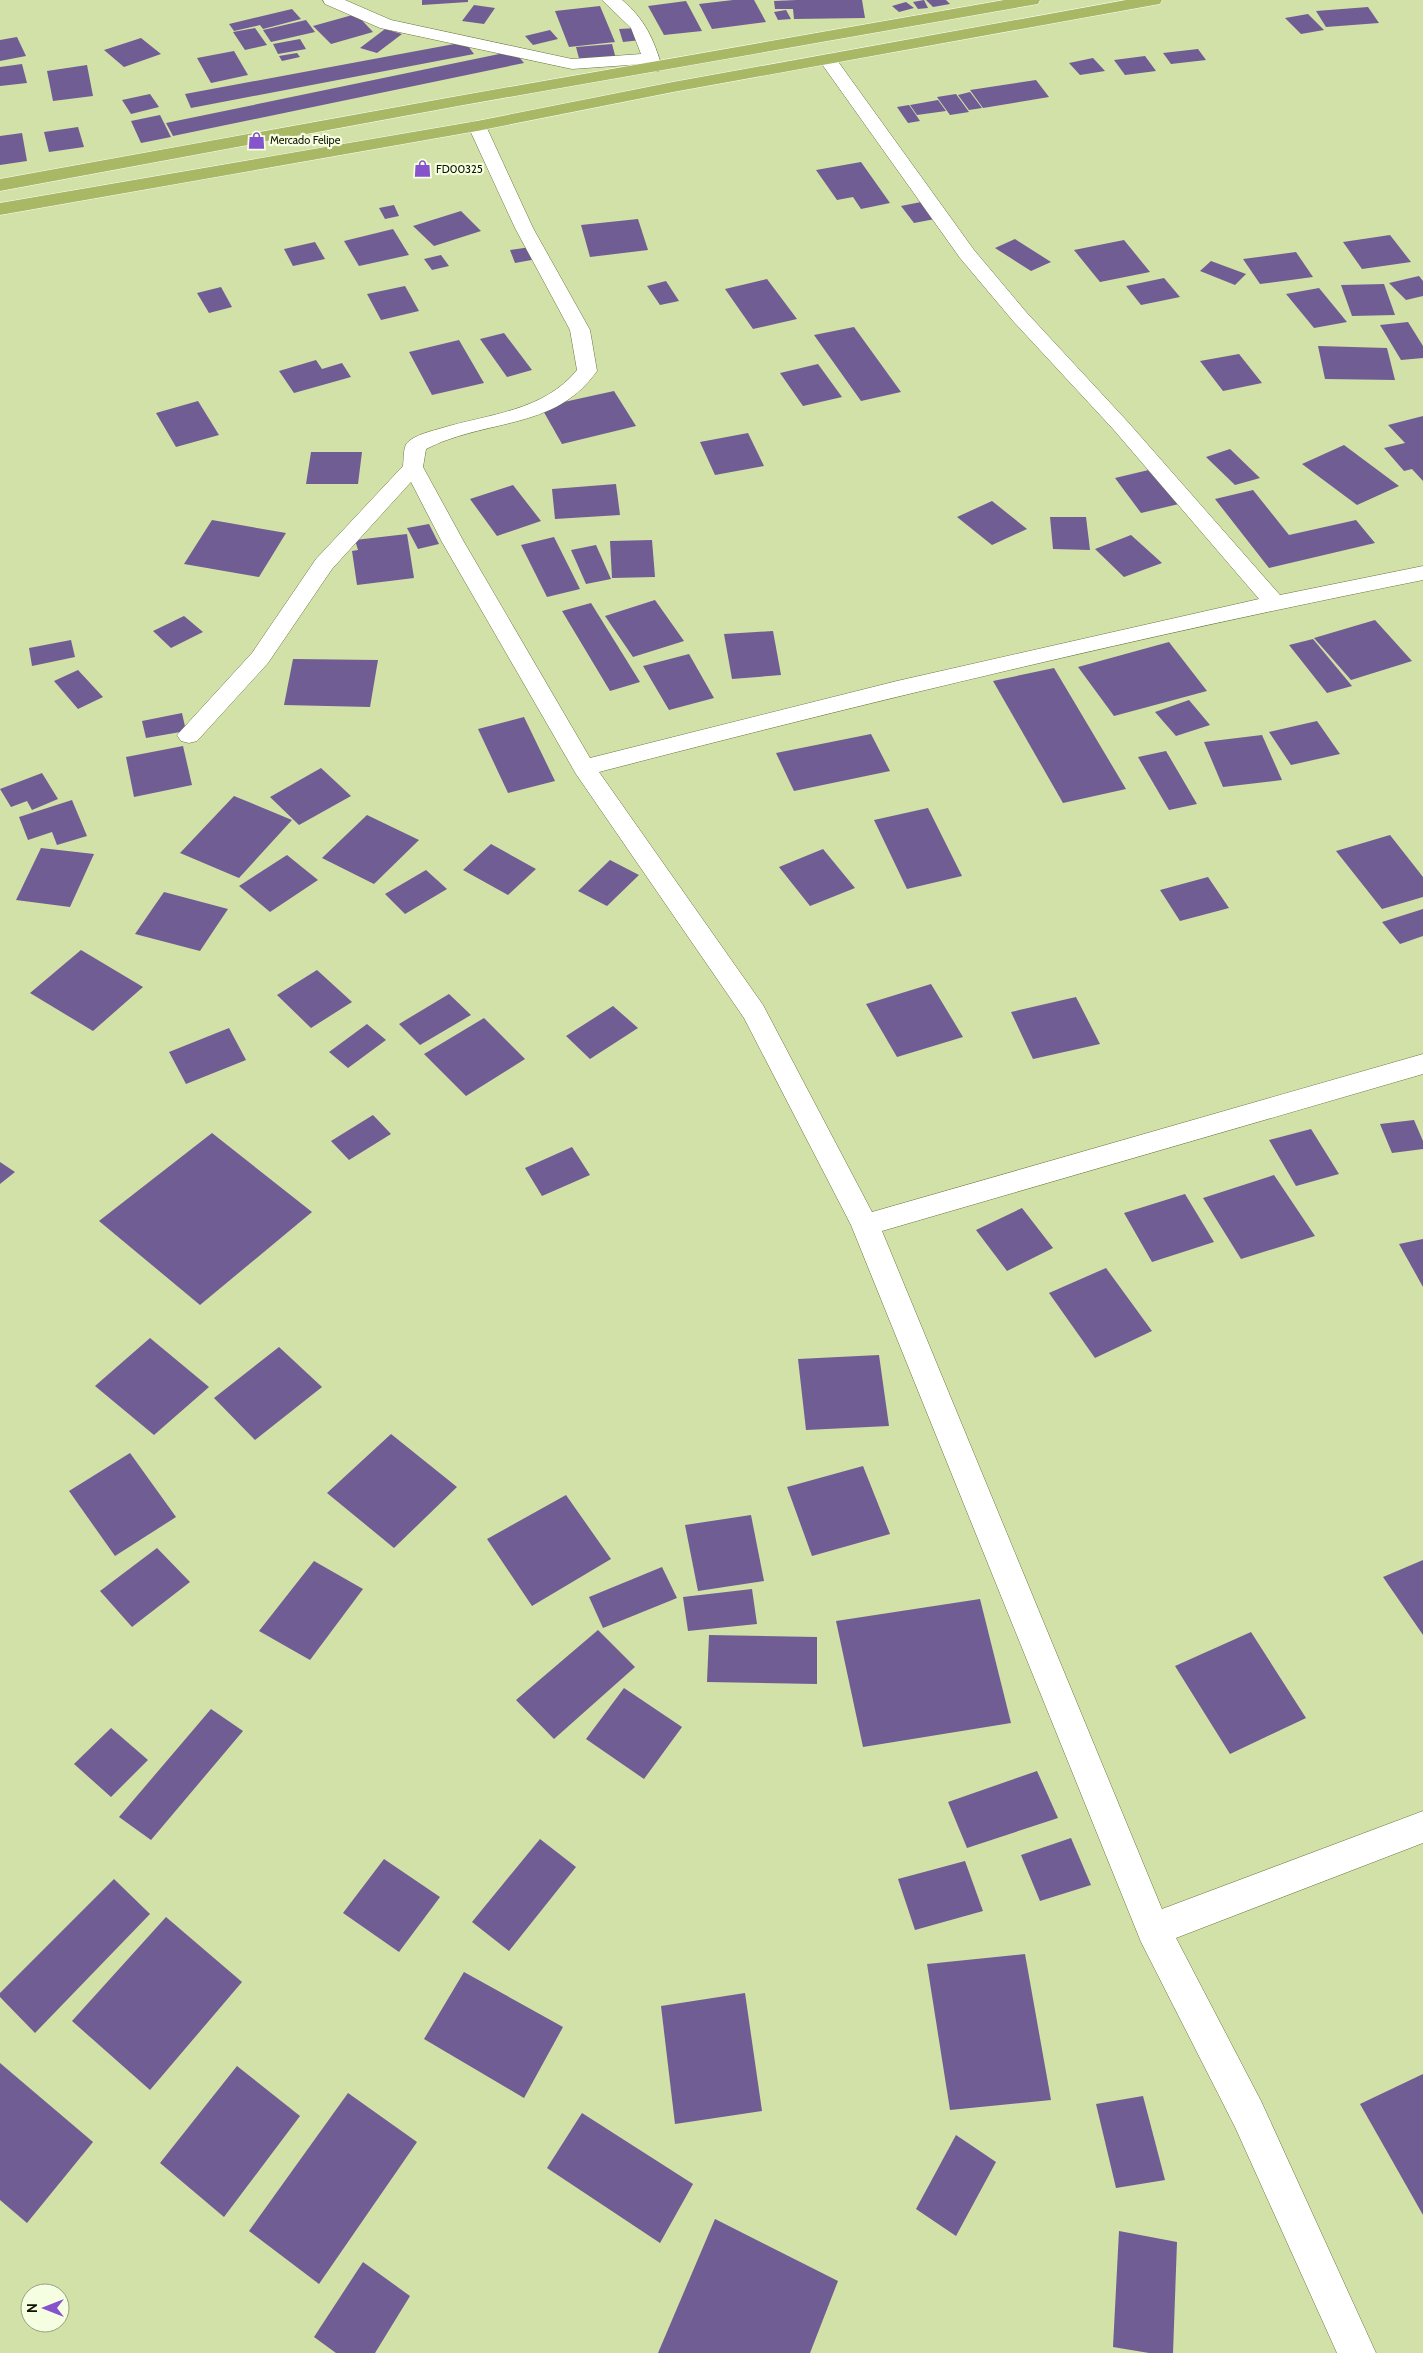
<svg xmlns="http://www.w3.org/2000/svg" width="1423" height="2353" font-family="Cabin,sans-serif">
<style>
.building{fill:#705d94}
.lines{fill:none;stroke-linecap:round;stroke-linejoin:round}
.minor-casing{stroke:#69753f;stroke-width:1}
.trunk-casing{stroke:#fff;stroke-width:1}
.minor{fill:#fff;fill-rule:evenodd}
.trunk{fill:#a8b864;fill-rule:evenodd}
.labels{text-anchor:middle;stroke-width:4.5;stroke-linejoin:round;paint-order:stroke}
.far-poi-label{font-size:11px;fill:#0f1301;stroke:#f6fee1;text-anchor:start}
</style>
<rect width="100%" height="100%" fill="#d2e1a7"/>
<g class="building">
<path d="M 422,0 L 468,0 L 468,2 L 422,5 Z"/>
<path d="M 733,0 L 754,0 L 766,22 L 712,29 L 699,4 Z"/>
<path d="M 797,0 L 862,0 L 865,18 L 794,19 L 793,9 L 775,9 L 774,1 Z"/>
<path d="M 924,0 L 928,8 L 918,9 L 913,2 Z"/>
<path d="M 926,0 L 946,0 L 950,4 L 933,7 Z"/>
<path d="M 686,1 L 702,31 L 664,35 L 648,6 Z"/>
<path d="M 906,2 L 914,8 L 899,12 L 892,6 Z"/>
<path d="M 474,5 L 495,8 L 484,24 L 462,21 Z"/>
<path d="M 600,6 L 615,42 L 569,47 L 555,11 Z"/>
<path d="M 1368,7 L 1379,23 L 1326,27 L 1316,11 Z"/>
<path d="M 292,9 L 301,19 L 263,29 L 260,25 L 234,31 L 229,24 Z"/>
<path d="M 786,10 L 791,19 L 778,20 L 774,12 Z"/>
<path d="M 356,14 L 373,32 L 331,44 L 313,26 Z"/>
<path d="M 1308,14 L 1324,30 L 1301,34 L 1285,18 Z"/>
<path d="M 306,20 L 315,32 L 271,42 L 263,30 Z"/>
<path d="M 255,28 L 267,45 L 245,50 L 233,32 Z"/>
<path d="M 637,28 L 641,40 L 623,42 L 619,29 Z"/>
<path d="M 385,29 L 402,34 L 377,53 L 360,48 Z"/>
<path d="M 550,30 L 558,39 L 533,45 L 525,36 Z"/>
<path d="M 17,37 L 26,56 L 0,61 L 0,40 Z"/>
<path d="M 141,38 L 161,54 L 124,67 L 104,50 Z"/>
<path d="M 300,39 L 306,49 L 278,54 L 273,44 Z"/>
<path d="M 465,42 L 474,54 L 191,108 L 185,94 Z"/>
<path d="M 612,44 L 616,59 L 580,62 L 576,47 Z"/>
<path d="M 1198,49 L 1206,60 L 1171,64 L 1163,53 Z"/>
<path d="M 234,51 L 248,75 L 211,83 L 197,58 Z"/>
<path d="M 514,51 L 524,63 L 173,136 L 166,123 Z"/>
<path d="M 297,53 L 300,57 L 282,61 L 279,56 Z"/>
<path d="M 1145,56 L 1156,71 L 1125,75 L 1114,60 Z"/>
<path d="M 1093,58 L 1105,71 L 1080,75 L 1069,63 Z"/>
<path d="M 22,64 L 27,83 L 0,86 L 0,67 Z"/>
<path d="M 87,65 L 93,96 L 53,101 L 47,71 Z"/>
<path d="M 1036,80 L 1049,97 L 983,108 L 970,90 Z"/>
<path d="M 970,92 L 982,108 L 969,110 L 958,95 Z"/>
<path d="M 150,94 L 159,107 L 131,114 L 122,100 Z"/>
<path d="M 956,94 L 969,112 L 950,115 L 937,97 Z"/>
<path d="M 938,100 L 946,111 L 917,115 L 910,105 Z"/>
<path d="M 909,105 L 916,115 L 920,121 L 908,123 L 897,107 Z"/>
<path d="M 160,115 L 171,137 L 141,143 L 131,121 Z"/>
<path d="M 78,127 L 84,147 L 49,152 L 44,132 Z"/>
<path d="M 22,133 L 27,161 L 0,165 L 0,136 Z"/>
<path d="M 861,162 L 890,203 L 861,209 L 853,197 L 837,200 L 816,170 Z"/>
<path d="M 921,202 L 935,219 L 914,223 L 901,206 Z"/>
<path d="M 394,205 L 399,216 L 385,219 L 379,208 Z"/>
<path d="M 461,211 L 481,231 L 434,246 L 413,226 Z"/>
<path d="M 638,219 L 648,250 L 590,257 L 581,225 Z"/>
<path d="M 393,229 L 409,255 L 359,266 L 344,241 Z"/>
<path d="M 1390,235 L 1411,262 L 1362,269 L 1343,242 Z"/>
<path d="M 1015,239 L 1051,262 L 1031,271 L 995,248 Z"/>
<path d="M 1124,240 L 1150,272 L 1100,282 L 1074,250 Z"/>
<path d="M 315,242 L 325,259 L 293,266 L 284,249 Z"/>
<path d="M 531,247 L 537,259 L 515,263 L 510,250 Z"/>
<path d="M 1296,252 L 1313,277 L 1260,284 L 1243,259 Z"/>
<path d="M 441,255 L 449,266 L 432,270 L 424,259 Z"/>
<path d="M 1211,261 L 1246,274 L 1235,285 L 1200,271 Z"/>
<path d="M 1419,276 L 1423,281 L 1423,296 L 1406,300 L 1389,283 Z"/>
<path d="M 1164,278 L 1180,297 L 1141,305 L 1126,286 Z"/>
<path d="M 767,279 L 797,319 L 753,329 L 725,289 Z"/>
<path d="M 666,281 L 679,301 L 660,305 L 647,286 Z"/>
<path d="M 1384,284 L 1395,315 L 1352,316 L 1341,285 Z"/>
<path d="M 405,286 L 419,311 L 381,320 L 367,294 Z"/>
<path d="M 221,287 L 232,307 L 209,313 L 197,293 Z"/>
<path d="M 1319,288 L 1347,322 L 1314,328 L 1286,294 Z"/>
<path d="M 1408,322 L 1423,346 L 1423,358 L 1401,360 L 1380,325 Z"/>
<path d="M 854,327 L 901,392 L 861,401 L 814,335 Z"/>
<path d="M 504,333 L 532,370 L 507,377 L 480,339 Z"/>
<path d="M 459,340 L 484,383 L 432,395 L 409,352 Z"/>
<path d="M 1318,346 L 1387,348 L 1395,380 L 1325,379 Z"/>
<path d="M 1239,354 L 1262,383 L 1223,391 L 1200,361 Z"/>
<path d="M 316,360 L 322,369 L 342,363 L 351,377 L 294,393 L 279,371 Z"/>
<path d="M 818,364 L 842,397 L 803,406 L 780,373 Z"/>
<path d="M 614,391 L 636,426 L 562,444 L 541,407 Z"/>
<path d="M 198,401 L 219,435 L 176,447 L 156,413 Z"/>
<path d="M 1423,416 L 1423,481 L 1412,469 L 1404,471 L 1384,448 L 1405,443 L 1388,425 Z"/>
<path d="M 748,433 L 764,466 L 715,475 L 700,442 Z"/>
<path d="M 1344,445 L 1399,486 L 1357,505 L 1302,464 Z"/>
<path d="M 1230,449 L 1260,478 L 1235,485 L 1206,457 Z"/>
<path d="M 311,452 L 362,452 L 358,484 L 306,484 Z"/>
<path d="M 1157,468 L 1183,503 L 1141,513 L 1115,478 Z"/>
<path d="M 616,484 L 620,515 L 555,519 L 552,489 Z"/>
<path d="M 513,485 L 541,521 L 497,536 L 470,499 Z"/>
<path d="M 1253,490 L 1289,535 L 1356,520 L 1375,543 L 1269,568 L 1215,499 Z"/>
<path d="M 992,501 L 1027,529 L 992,545 L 957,517 Z"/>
<path d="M 1050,517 L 1086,517 L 1090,550 L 1053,549 Z"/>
<path d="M 212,520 L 286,533 L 259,577 L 184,564 Z"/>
<path d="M 429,524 L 439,544 L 418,549 L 407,528 Z"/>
<path d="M 407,534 L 414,578 L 357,585 L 352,551 L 358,550 L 355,540 Z"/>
<path d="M 1131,535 L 1162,563 L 1124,577 L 1095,549 Z"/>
<path d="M 554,537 L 580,589 L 547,597 L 521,545 Z"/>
<path d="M 652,540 L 655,577 L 612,578 L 610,541 Z"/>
<path d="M 596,545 L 611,579 L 586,584 L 571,550 Z"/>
<path d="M 655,600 L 684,641 L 633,657 L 605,616 Z"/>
<path d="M 591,603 L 640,682 L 610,691 L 562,611 Z"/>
<path d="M 184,616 L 203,632 L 171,648 L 153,631 Z"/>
<path d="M 1375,620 L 1412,661 L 1351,680 L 1314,638 Z"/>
<path d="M 773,631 L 781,675 L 732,679 L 724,634 Z"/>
<path d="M 1313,639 L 1352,686 L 1327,693 L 1289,645 Z"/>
<path d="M 71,640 L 75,657 L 32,666 L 29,648 Z"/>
<path d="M 1169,642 L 1207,691 L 1114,716 L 1078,667 Z"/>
<path d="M 689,654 L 714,698 L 669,710 L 643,666 Z"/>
<path d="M 293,659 L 378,660 L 370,707 L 284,705 Z"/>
<path d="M 1054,668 L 1126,789 L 1063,803 L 993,681 Z"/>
<path d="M 78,670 L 103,697 L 78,709 L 54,681 Z"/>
<path d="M 1189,700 L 1210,725 L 1176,736 L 1155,712 Z"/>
<path d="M 182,713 L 186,731 L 146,738 L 142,721 Z"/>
<path d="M 524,717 L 555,781 L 508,793 L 478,729 Z"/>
<path d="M 1317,721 L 1340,754 L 1291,765 L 1269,732 Z"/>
<path d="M 871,734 L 890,771 L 794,791 L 776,753 Z"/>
<path d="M 1262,735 L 1282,780 L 1223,787 L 1204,742 Z"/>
<path d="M 183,746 L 192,785 L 134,797 L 126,757 Z"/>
<path d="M 1166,751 L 1197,804 L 1169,810 L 1138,757 Z"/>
<path d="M 321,768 L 351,796 L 299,825 L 270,797 Z"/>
<path d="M 42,773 L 58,799 L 32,810 L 27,801 L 11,807 L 0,789 Z"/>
<path d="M 234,796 L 292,820 L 239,878 L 180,853 Z"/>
<path d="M 72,800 L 87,836 L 57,845 L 52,832 L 28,840 L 19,817 Z"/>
<path d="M 928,808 L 962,876 L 907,889 L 874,820 Z"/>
<path d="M 367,815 L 419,840 L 374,884 L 322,858 Z"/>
<path d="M 1390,835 L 1423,877 L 1423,897 L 1382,909 L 1336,851 Z"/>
<path d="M 491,844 L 536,869 L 508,895 L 463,870 Z"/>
<path d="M 41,848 L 94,854 L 70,907 L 16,900 Z"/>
<path d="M 823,849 L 855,888 L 810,906 L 779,867 Z"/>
<path d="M 287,855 L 318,880 L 270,912 L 239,886 Z"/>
<path d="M 610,860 L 639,875 L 607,906 L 578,891 Z"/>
<path d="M 426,870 L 447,889 L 405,914 L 385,894 Z"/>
<path d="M 1208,877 L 1229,908 L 1180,921 L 1160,890 Z"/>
<path d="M 164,892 L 228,909 L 200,951 L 135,934 Z"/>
<path d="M 1423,909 L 1423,936 L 1400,944 L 1382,922 Z"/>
<path d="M 81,950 L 143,987 L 93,1031 L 30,993 Z"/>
<path d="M 317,970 L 352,1002 L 311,1028 L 277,995 Z"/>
<path d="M 931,984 L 963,1037 L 897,1057 L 866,1004 Z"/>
<path d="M 449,994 L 471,1015 L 420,1045 L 399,1024 Z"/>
<path d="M 1076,997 L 1100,1044 L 1033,1059 L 1011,1012 Z"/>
<path d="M 613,1006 L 638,1028 L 590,1059 L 566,1036 Z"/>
<path d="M 484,1018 L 525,1059 L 466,1096 L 424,1054 Z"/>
<path d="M 367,1024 L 386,1040 L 348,1068 L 329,1052 Z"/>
<path d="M 229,1028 L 246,1060 L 186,1084 L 169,1052 Z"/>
<path d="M 373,1115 L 391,1134 L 349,1160 L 331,1141 Z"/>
<path d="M 1414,1120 L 1423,1141 L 1423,1149 L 1392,1153 L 1380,1124 Z"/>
<path d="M 1311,1129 L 1339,1174 L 1296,1186 L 1269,1140 Z"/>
<path d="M 212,1133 L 312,1212 L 200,1305 L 99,1221 Z"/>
<path d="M 572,1147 L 590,1175 L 542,1196 L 525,1168 Z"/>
<path d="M 0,1162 L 15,1172 L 0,1184 Z"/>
<path d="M 1274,1175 L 1315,1236 L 1241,1259 L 1203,1198 Z"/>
<path d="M 1185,1194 L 1214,1242 L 1152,1262 L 1124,1213 Z"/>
<path d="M 1022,1208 L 1053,1248 L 1007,1271 L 976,1230 Z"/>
<path d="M 1423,1239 L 1423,1287 L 1399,1244 Z"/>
<path d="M 1106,1268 L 1152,1331 L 1095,1358 L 1049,1293 Z"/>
<path d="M 150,1338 L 209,1387 L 154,1435 L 95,1386 Z"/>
<path d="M 279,1347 L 322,1387 L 255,1440 L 214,1398 Z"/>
<path d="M 879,1355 L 889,1426 L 806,1430 L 798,1359 Z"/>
<path d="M 391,1434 L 457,1487 L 394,1548 L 327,1493 Z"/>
<path d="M 130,1453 L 176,1517 L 115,1556 L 69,1491 Z"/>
<path d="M 863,1466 L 890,1534 L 812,1556 L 787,1487 Z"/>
<path d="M 566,1495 L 611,1559 L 532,1606 L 487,1539 Z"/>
<path d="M 751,1515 L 764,1581 L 698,1591 L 685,1525 Z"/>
<path d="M 157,1548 L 190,1582 L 132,1627 L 100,1591 Z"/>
<path d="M 1423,1560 L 1423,1635 L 1383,1577 Z"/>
<path d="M 314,1561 L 363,1589 L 310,1660 L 259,1631 Z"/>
<path d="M 662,1567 L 677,1598 L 603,1628 L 589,1597 Z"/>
<path d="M 752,1589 L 757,1624 L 688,1631 L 683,1597 Z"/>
<path d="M 980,1599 L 1011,1723 L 863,1747 L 836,1621 Z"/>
<path d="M 598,1630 L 635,1667 L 554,1739 L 516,1700 Z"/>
<path d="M 1251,1632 L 1306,1718 L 1230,1754 L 1175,1666 Z"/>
<path d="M 709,1635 L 817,1637 L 817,1684 L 707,1682 Z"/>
<path d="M 624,1688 L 682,1727 L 644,1779 L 586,1739 Z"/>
<path d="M 211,1709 L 243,1731 L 151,1840 L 119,1817 Z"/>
<path d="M 111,1728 L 148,1760 L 111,1797 L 74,1764 Z"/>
<path d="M 1037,1771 L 1058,1818 L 967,1848 L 948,1802 Z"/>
<path d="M 1071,1838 L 1091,1885 L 1040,1901 L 1021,1855 Z"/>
<path d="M 540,1839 L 576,1867 L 509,1951 L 472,1922 Z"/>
<path d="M 384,1859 L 440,1897 L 399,1952 L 343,1913 Z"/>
<path d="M 965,1861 L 983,1911 L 915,1930 L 898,1879 Z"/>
<path d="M 114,1879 L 150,1914 L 35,2033 L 0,1997 L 0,1993 Z"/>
<path d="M 166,1917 L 242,1982 L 150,2090 L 72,2021 Z"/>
<path d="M 1025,1954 L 1051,2100 L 950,2110 L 927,1964 Z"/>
<path d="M 464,1972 L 563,2027 L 524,2098 L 424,2039 Z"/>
<path d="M 745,1993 L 762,2111 L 675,2124 L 661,2006 Z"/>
<path d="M 0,2063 L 93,2142 L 27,2223 L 0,2200 Z"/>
<path d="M 237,2066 L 300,2116 L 224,2217 L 160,2163 Z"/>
<path d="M 1423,2074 L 1423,2215 L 1360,2104 Z"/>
<path d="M 348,2093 L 417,2142 L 319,2284 L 249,2231 Z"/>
<path d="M 1143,2096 L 1165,2180 L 1116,2188 L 1096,2104 Z"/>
<path d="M 582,2113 L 693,2184 L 660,2243 L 547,2168 Z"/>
<path d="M 956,2135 L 996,2162 L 956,2236 L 916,2209 Z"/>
<path d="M 715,2219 L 838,2281 L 810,2353 L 658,2353 Z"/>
<path d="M 1119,2231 L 1177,2242 L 1173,2353 L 1149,2353 L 1113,2347 Z"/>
<path d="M 363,2262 L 410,2296 L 375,2353 L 336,2353 L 314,2337 Z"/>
</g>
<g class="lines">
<defs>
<g id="minor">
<path d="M 323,0 L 345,0 L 391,20 L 572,59 L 641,54 L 631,28 L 602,0 L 622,0 C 645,19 654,40 662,67 L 659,71 L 647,71 L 643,64 L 572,69 L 380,28 L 325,4 Z"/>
<path d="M 828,55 L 834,56 L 974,250 L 1027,313 L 1127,421 L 1280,595 L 1423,566 L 1423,580 C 1146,635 872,701 599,772 L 763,1005 L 872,1212 L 1423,1054 L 1423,1074 L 882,1231 L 1162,1909 L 1423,1811 L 1423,1843 L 1176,1938 L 1261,2101 L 1376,2353 L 1337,2353 L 1235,2127 L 1141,1942 L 851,1225 L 744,1018 L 576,774 L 442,542 L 411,482 L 332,569 L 268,663 L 197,741 L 189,743 L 181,741 L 177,735 L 252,653 L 316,559 L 403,466 C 404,459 403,448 407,443 C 414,435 432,431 442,428 C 489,414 544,411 577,370 L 570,330 L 515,228 L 468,126 L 471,122 L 483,122 L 486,126 L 533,228 L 590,330 L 597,371 C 560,424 502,420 447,440 C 440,442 433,446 426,449 L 423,467 L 464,542 L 590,758 L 897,681 L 1259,599 L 1113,429 L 1013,321 L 960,258 L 819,60 L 822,56 Z"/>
</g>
<g id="trunk">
<path d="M 1004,0 L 1040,0 L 1038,4 L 1032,5 L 458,106 L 0,191 L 0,179 L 458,96 Z"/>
<path d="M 1126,0 L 1162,0 L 1160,4 L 1154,5 L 673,92 L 477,131 L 0,215 L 0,203 L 477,121 L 673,82 Z"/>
</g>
</defs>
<use href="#minor" class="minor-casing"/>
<use href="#trunk" class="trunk-casing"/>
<use href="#minor" class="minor"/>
<use href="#trunk" class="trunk"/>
</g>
<defs>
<symbol id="shop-bare" viewBox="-9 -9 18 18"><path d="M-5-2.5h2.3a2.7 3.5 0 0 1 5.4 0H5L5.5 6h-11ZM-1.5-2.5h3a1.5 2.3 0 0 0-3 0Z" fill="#8554cc" stroke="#f6fee1" stroke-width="2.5" paint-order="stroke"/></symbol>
</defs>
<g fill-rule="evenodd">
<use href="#shop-bare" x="244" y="128" width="25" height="25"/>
<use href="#shop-bare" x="410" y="156" width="25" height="25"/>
</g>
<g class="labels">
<g class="far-poi-label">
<text x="270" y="144">Mercado Felipe</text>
<text x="436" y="173">FD00325</text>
</g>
</g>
<g transform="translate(45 2308) rotate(270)"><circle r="24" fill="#f6fee1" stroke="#9aa087"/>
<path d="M0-4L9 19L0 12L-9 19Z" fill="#8554cc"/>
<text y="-8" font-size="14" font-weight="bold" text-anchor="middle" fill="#0f1301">N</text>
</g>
</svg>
